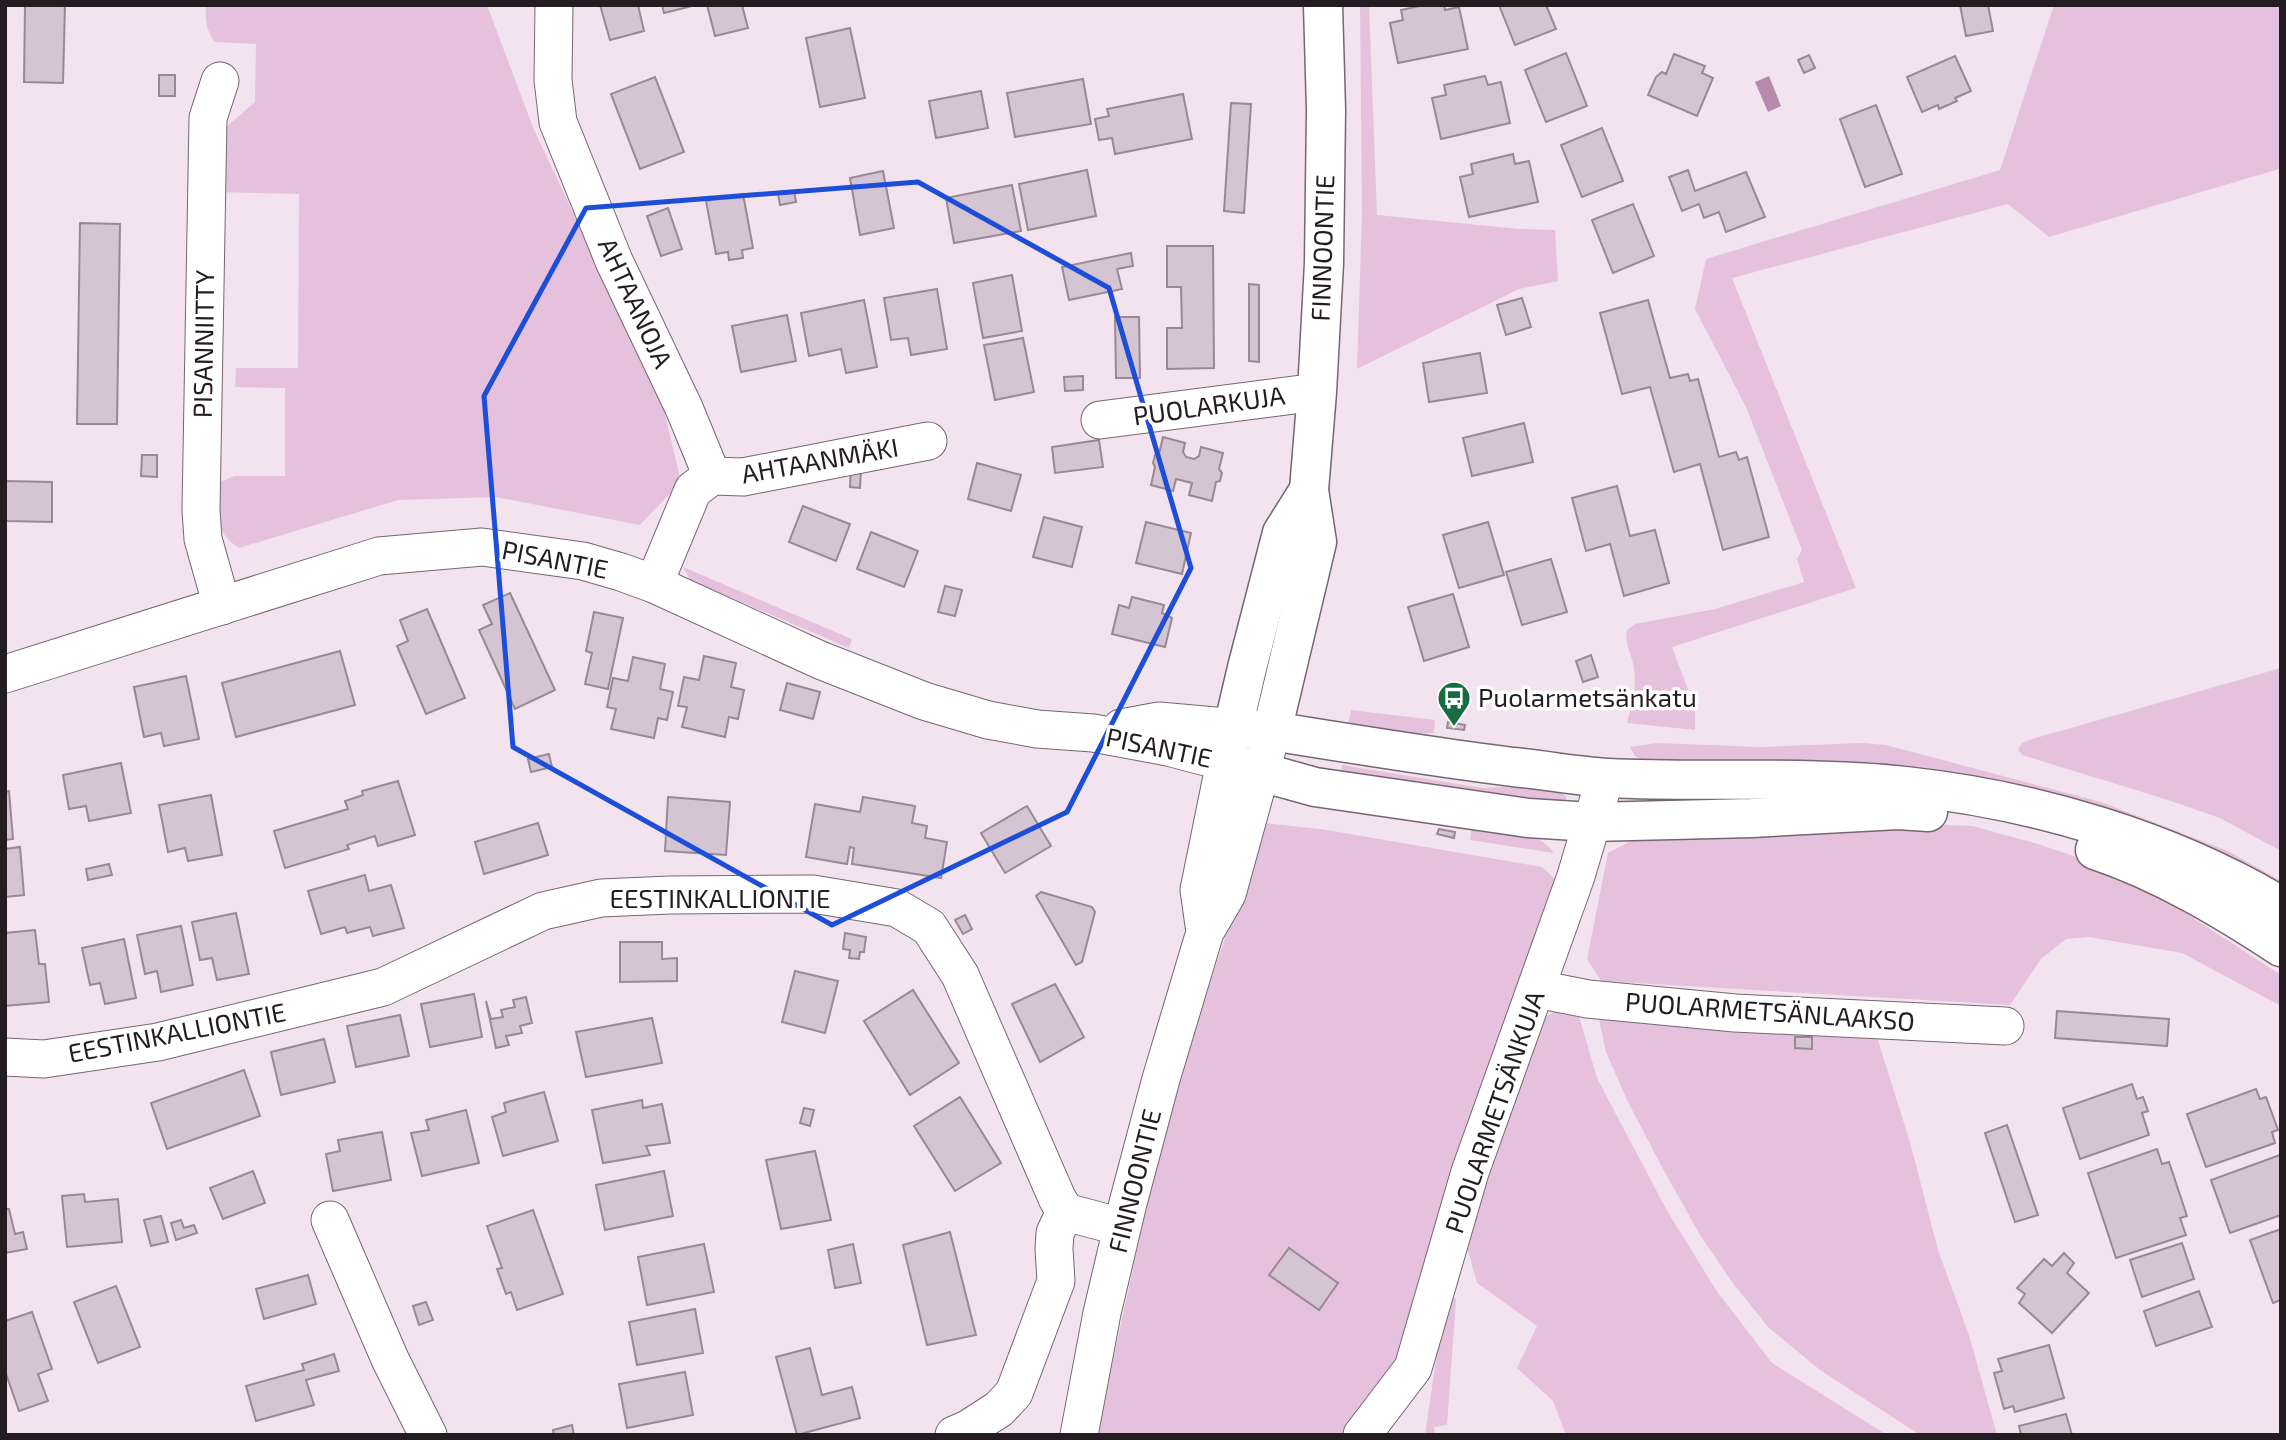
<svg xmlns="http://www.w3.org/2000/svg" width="2286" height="1440" font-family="'Exo 2',sans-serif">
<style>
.green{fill:#e6c1dd}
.water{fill:#b78aad}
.building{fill:#d5c4d1;stroke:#988994;stroke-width:2}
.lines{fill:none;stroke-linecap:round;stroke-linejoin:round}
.minor-casing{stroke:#756671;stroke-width:39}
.major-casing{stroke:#756671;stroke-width:41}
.minor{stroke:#fff;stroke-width:37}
.major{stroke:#fff;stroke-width:38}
.marked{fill:none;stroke:#1d4ed8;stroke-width:5;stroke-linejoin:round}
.labels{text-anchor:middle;stroke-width:7;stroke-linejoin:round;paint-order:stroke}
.street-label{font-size:26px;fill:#231d21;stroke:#fff}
.poi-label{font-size:26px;fill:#231d21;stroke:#fff;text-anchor:start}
</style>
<rect width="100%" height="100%" fill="#f3e3ef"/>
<g class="green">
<path d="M 206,5 L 487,5 L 534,130 L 662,401 L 681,482 L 640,525 L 496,497 L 398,500 L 239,548 C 211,530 219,511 219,482 L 235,476 L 285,476 L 285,388 L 235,387 L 236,368 L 298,368 L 299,194 L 218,192 L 225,128 L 255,102 L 256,44 L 215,42 C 206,30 205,20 206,5 Z"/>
<path d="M 1360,5 L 1369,5 L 1377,215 L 1520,229 L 1555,230 L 1558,281 L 1519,289 L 1357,369 L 1362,213 Z"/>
<path d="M 2054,5 L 2281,5 L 2281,167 L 2279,169 L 2049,237 L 2008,204 L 1732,278 L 1856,588 L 1672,647 L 1695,708 L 1695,730 L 1627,723 C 1632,704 1637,688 1634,668 C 1632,654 1624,644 1627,630 L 1635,624 L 1715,609 L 1804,582 L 1797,559 L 1802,550 L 1746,407 L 1695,309 L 1706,259 L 2000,170 Z"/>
<path d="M 683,567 L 852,639 L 849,648 L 690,580 Z"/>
<path d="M 2281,668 L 2281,851 L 2220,818 L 2165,799 L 2022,755 L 2018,749 L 2022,743 L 2032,739 Z"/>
<path d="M 1351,710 L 1435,720 L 1434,733 L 1379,735 L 1347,732 Z"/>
<path d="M 1656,743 L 1761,747 L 1862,743 L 1886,745 L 2101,802 L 2228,851 L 2281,881 L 2281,895 L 2154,833 L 1646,763 L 1635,756 L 1630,747 Z"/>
<path d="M 1342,765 L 1483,788 L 1550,785 L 1566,796 L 1566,800 L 1550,804 L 1340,775 Z"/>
<path d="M 1838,821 L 1973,826 L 2038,844 L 2145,880 L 2196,920 L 2281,975 L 2281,1006 L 2182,953 L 2089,937 L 2066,939 L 2041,959 L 2010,1005 L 1601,981 L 1587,959 L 1608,853 L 1629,842 L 1658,832 Z"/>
<path d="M 1264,823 L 1321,829 L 1542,867 L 1554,878 L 1563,880 L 1392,1378 L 1349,1435 L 1099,1435 L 1103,1405 L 1170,1101 Z"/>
<path d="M 1472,826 L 1537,838 L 1547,845 L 1554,853 L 1470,840 Z"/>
<path d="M 1561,1008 L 1577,1009 L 1597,1078 L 1666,1209 L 1716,1290 L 1772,1363 L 1887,1435 L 1566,1435 L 1553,1401 L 1517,1368 L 1537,1326 L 1477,1283 L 1466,1243 L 1538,1029 L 1547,1016 Z"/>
<path d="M 1597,1010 L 1874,1028 L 1910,1142 L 1938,1250 L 1969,1335 L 1997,1435 L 1920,1435 L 1820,1370 L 1768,1327 L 1732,1282 L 1700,1235 L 1662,1167 L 1627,1100 L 1606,1052 Z"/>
<path d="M 1453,1295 L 1456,1300 L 1447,1425 L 1434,1427 L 1435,1435 L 1425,1435 L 1445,1298 Z"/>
</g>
<path class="water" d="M 1769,76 L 1781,106 L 1768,112 L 1755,82 Z"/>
<g class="building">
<path d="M 25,5 L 65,5 L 63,83 L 24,82 Z"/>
<path d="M 600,5 L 638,5 L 644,31 L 610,40 Z"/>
<path d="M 662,5 L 696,5 L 664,13 Z"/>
<path d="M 707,5 L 742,5 L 748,28 L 715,36 Z"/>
<path d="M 1424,5 L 1444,5 L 1445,10 L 1459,7 L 1468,49 L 1398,63 L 1390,23 L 1403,20 L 1401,10 Z"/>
<path d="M 1499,5 L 1546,5 L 1556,29 L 1515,45 Z"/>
<path d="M 1960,5 L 1988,5 L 1993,31 L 1966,36 Z"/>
<path d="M 850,28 L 865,98 L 820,107 L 806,38 Z"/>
<path d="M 1566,53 L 1587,106 L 1546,122 L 1525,70 Z"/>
<path d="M 1674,54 L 1705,66 L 1702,73 L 1713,78 L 1697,116 L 1648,95 L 1656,77 L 1662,72 L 1666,74 Z"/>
<path d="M 1809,55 L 1815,68 L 1804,73 L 1798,60 Z"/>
<path d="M 1955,56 L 1971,91 L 1955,98 L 1957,101 L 1939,109 L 1938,105 L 1922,112 L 1907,77 Z"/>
<rect x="159" y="75" width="16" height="21"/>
<path d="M 1485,76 L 1488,85 L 1501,82 L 1510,123 L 1441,139 L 1432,98 L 1446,95 L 1444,85 Z"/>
<path d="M 655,77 L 684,152 L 640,169 L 611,94 Z"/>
<path d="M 1083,79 L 1091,124 L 1015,137 L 1007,93 Z"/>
<path d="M 981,91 L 988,128 L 936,138 L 929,101 Z"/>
<path d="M 1183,94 L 1192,139 L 1115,154 L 1112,138 L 1099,140 L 1095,119 L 1109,116 L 1107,109 Z"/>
<path d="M 1231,103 L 1251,104 L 1244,213 L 1224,211 Z"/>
<path d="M 1876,105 L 1902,174 L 1865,187 L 1840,119 Z"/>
<path d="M 1602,128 L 1623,181 L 1582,197 L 1561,145 Z"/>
<path d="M 1513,154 L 1515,164 L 1529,161 L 1538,202 L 1469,217 L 1460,177 L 1473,174 L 1471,164 Z"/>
<path d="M 1087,170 L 1096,216 L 1028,230 L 1019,184 Z"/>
<path d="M 1688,170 L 1695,191 L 1746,172 L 1765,217 L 1726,232 L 1719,212 L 1704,218 L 1699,204 L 1682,211 L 1669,177 Z"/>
<path d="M 883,171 L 894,228 L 860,235 L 850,178 Z"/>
<path d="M 1012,185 L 1021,231 L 954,243 L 946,198 Z"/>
<path d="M 794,191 L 796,202 L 780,205 L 778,194 Z"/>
<path d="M 743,194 L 753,248 L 742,250 L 743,258 L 729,260 L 728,252 L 716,254 L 706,201 Z"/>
<path d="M 1633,204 L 1654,256 L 1613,273 L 1592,220 Z"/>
<path d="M 668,208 L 682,249 L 661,256 L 647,216 Z"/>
<path d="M 80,223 L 120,224 L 117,424 L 77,424 Z"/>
<path d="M 1167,246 L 1213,246 L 1214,368 L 1167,369 L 1167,328 L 1182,328 L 1181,287 L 1167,287 Z"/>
<path d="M 1131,253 L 1133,266 L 1117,269 L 1122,289 L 1069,300 L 1062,267 Z"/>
<path d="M 1012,275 L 1022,331 L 983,338 L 973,283 Z"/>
<path d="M 1249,284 L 1259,285 L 1259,362 L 1249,361 Z"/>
<path d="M 937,289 L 947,349 L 911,355 L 908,338 L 891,340 L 884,298 Z"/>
<path d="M 1522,298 L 1531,327 L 1506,335 L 1497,305 Z"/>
<path d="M 864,300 L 877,367 L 846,373 L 841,349 L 809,356 L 801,313 Z"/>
<path d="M 1648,300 L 1670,378 L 1688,374 L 1690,381 L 1698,379 L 1719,457 L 1736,452 L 1739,460 L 1747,457 L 1769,537 L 1723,550 L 1700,464 L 1674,472 L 1650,387 L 1622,394 L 1600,313 Z"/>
<path d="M 787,315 L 796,361 L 741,372 L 732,326 Z"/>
<path d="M 1115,317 L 1139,317 L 1140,378 L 1116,378 Z"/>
<path d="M 1023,338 L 1034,392 L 995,400 L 984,345 Z"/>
<path d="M 1480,353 L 1487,393 L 1429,402 L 1423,363 Z"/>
<path d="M 1083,376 L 1083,390 L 1065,391 L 1064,377 Z"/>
<path d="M 1524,423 L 1533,462 L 1472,476 L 1463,438 Z"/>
<path d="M 1163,437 L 1185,443 L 1183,452 L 1186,457 L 1194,459 L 1199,456 L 1201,447 L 1223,453 L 1219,469 L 1222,473 L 1220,481 L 1216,482 L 1212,501 L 1189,495 L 1192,483 L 1176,479 L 1173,491 L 1151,485 L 1155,467 L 1153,463 L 1155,455 L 1159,454 Z"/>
<path d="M 1099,440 L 1103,467 L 1055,473 L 1052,447 Z"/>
<path d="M 142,455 L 157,455 L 157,477 L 141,476 Z"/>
<path d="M 977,463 L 1021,475 L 1011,511 L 968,499 Z"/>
<path d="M 851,469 L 861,470 L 860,488 L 850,487 Z"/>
<path d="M 5,481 L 52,482 L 52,522 L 5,521 Z"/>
<path d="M 1617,486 L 1630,536 L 1655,530 L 1669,583 L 1624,596 L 1610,544 L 1586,551 L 1572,498 Z"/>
<path d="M 803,506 L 850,524 L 836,561 L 789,542 Z"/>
<path d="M 1044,517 L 1082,527 L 1072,567 L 1033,557 Z"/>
<path d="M 1146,522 L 1191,533 L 1182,574 L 1136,563 Z"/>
<path d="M 1488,522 L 1504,575 L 1459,588 L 1443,535 Z"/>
<path d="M 871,532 L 918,551 L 904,587 L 857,569 Z"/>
<path d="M 1551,559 L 1567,612 L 1522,625 L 1506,572 Z"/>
<path d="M 945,586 L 962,590 L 955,616 L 938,612 Z"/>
<path d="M 510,593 L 555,690 L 515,709 L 479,630 L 492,624 L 483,605 Z"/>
<path d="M 1453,594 L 1469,647 L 1424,661 L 1408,607 Z"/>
<path d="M 1132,597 L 1164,605 L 1162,613 L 1172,618 L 1165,647 L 1112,634 L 1119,605 L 1129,608 Z"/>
<path d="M 427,609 L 465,698 L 426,714 L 397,646 L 408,641 L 400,620 Z"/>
<path d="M 594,612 L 623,618 L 608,689 L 585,684 L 592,653 L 586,651 Z"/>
<path d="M 340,651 L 355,705 L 236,737 L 222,683 Z"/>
<path d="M 1591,655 L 1598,677 L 1583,682 L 1576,661 Z"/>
<path d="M 704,656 L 736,663 L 731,687 L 744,690 L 738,719 L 729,717 L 725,737 L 682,727 L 687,707 L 678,706 L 684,677 L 699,680 Z"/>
<path d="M 633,657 L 665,664 L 660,689 L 673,692 L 667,720 L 658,718 L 654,738 L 611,729 L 616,709 L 607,707 L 613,678 L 628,681 Z"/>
<path d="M 186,676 L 199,739 L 164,746 L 161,733 L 144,737 L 134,687 Z"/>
<path d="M 787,683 L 820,692 L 813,719 L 780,710 Z"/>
<path d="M 1448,722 L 1465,725 L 1464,730 L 1447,728 Z"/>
<path d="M 549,754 L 552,767 L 531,772 L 528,759 Z"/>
<path d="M 121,763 L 131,813 L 89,821 L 86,806 L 69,809 L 63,775 Z"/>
<path d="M 398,781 L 415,835 L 378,846 L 375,836 L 347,845 L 349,849 L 285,868 L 274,831 L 348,809 L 345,801 L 363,795 L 362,791 Z"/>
<path d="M 9,791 L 13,839 L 5,840 L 5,792 Z"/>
<path d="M 211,795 L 222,855 L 188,861 L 185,848 L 168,852 L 159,805 Z"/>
<path d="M 668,797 L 730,802 L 726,855 L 665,851 Z"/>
<path d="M 863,797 L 915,806 L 912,823 L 927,826 L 925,838 L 947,842 L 941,878 L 852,864 L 854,848 L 850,847 L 847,864 L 806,857 L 815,804 L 860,812 Z"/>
<path d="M 1027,806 L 1051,846 L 1005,873 L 981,833 Z"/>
<path d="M 538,823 L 548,855 L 484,874 L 475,842 Z"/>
<path d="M 1439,829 L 1455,832 L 1454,838 L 1437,834 Z"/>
<path d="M 20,847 L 24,895 L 5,897 L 5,849 Z"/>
<path d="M 109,864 L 112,875 L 88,880 L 86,869 Z"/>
<path d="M 365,875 L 369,891 L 391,885 L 404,928 L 373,936 L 370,927 L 347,933 L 345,927 L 321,934 L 308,891 Z"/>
<path d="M 1041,892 L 1092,907 L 1095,912 L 1082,962 L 1076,965 L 1036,896 Z"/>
<path d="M 236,913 L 249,974 L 217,980 L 212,958 L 200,960 L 192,922 Z"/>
<path d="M 965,915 L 972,929 L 963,934 L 955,920 Z"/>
<path d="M 181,926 L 193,985 L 161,992 L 157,971 L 145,974 L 137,935 Z"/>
<path d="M 35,930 L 39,964 L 45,964 L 49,1002 L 5,1006 L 5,933 Z"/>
<path d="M 845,933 L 866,937 L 864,952 L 860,952 L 859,959 L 849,958 L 850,950 L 843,949 Z"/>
<path d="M 124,939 L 136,998 L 105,1004 L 100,983 L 90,985 L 82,948 Z"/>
<path d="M 620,942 L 662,942 L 662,959 L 677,958 L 677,981 L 620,982 Z"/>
<path d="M 795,971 L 838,981 L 825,1033 L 782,1022 Z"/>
<path d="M 1055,984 L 1084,1037 L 1040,1062 L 1012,1004 Z"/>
<path d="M 913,990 L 959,1063 L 910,1095 L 864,1021 Z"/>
<path d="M 474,994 L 482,1037 L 430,1047 L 421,1004 Z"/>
<path d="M 526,997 L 532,1023 L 520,1026 L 522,1033 L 506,1036 L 509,1045 L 496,1048 L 486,1001 L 491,1019 L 503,1017 L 501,1010 L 515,1007 L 513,1000 Z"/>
<path d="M 2057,1011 L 2169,1019 L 2167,1046 L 2055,1038 Z"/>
<path d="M 400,1015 L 409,1056 L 356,1067 L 347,1026 Z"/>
<path d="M 652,1018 L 662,1063 L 586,1077 L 576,1032 Z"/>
<path d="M 1795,1037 L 1812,1037 L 1812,1049 L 1795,1048 Z"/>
<path d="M 324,1039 L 335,1082 L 281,1095 L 271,1052 Z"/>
<path d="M 244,1070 L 260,1116 L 167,1149 L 151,1103 Z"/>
<path d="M 2132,1084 L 2137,1099 L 2143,1097 L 2148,1111 L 2142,1113 L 2149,1135 L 2080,1159 L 2063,1108 Z"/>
<path d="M 2256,1089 L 2260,1099 L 2266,1097 L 2278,1130 L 2272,1132 L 2275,1143 L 2206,1167 L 2187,1114 Z"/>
<path d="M 544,1092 L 558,1141 L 503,1156 L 492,1117 L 506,1112 L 504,1103 Z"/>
<path d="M 960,1097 L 1001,1163 L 955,1191 L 914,1126 Z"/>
<path d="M 642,1100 L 643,1108 L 662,1104 L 670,1143 L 646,1146 L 650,1155 L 603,1163 L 592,1110 Z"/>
<path d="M 804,1108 L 814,1110 L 810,1126 L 800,1123 Z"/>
<path d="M 466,1110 L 479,1163 L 422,1176 L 411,1133 L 429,1130 L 426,1120 Z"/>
<path d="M 2007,1125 L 2038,1215 L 2015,1222 L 1985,1133 Z"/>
<path d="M 382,1132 L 391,1180 L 333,1191 L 326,1154 L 340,1151 L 338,1140 Z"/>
<path d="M 2157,1149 L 2162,1164 L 2169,1162 L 2187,1216 L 2180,1218 L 2186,1235 L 2116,1258 L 2088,1173 Z"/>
<path d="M 815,1151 L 831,1220 L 781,1229 L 766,1160 Z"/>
<path d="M 2280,1155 L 2281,1215 L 2230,1233 L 2211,1180 Z"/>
<path d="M 253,1171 L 265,1203 L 223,1219 L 210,1188 Z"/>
<path d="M 664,1171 L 673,1216 L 605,1230 L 596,1185 Z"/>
<path d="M 84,1194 L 85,1202 L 118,1199 L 122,1242 L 67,1247 L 62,1196 Z"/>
<path d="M 5,1209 L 9,1209 L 15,1234 L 23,1232 L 27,1249 L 5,1253 Z"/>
<path d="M 533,1210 L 563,1294 L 517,1310 L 511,1292 L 506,1294 L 497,1269 L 502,1268 L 487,1226 Z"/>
<path d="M 161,1216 L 168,1242 L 151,1246 L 144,1220 Z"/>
<path d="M 181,1220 L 184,1228 L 194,1225 L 197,1233 L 176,1240 L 171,1223 Z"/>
<path d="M 2281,1229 L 2281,1300 L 2273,1303 L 2250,1240 Z"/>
<path d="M 950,1232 L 976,1335 L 927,1345 L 903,1245 Z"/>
<path d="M 2182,1243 L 2194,1279 L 2142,1297 L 2130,1260 Z"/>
<path d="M 704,1244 L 714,1292 L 647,1305 L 638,1257 Z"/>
<path d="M 853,1244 L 861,1283 L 835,1288 L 828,1250 Z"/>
<path d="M 1289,1248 L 1338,1283 L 1319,1310 L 1269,1275 Z"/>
<path d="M 2064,1253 L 2074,1263 L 2067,1273 L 2089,1293 L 2052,1333 L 2019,1303 L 2025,1294 L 2017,1288 L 2044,1259 L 2052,1266 Z"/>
<path d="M 308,1275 L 316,1304 L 264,1319 L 256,1289 Z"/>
<path d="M 116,1286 L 140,1347 L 98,1363 L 74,1302 Z"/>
<path d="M 2199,1291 L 2212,1327 L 2156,1346 L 2144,1311 Z"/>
<path d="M 426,1302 L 433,1320 L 419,1325 L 413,1306 Z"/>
<path d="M 695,1309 L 703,1353 L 637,1365 L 629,1322 Z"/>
<path d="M 32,1312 L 52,1369 L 38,1374 L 48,1401 L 19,1411 L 5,1371 L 5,1321 Z"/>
<path d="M 2049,1345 L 2064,1398 L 2015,1412 L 2013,1406 L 2004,1409 L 1994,1373 L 2002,1371 L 1998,1359 Z"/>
<path d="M 810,1348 L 822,1395 L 852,1387 L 860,1418 L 797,1435 L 776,1357 Z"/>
<path d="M 334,1354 L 339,1371 L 306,1380 L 314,1405 L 256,1421 L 246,1386 L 304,1370 L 302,1364 Z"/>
<path d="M 685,1372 L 693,1415 L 627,1428 L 619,1384 Z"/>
<path d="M 2066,1414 L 2072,1435 L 2021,1435 L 2019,1426 Z"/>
<path d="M 572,1425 L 574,1435 L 554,1435 L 553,1430 Z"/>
</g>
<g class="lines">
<defs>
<g id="minor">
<path d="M 554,5 L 553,80 L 558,122 L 614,261 L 684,408 L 712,476 L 693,490 L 654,584"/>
<path d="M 220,81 L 208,118 L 201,510 L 203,539 L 222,606"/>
<path d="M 1100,420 L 1317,392"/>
<path d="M 712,476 L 743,477 L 928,441"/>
<path d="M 5,674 L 379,556 L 482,547 L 583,561 L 621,572 L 654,584 L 820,660 L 924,701 L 988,720 L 1037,729 L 1093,733 L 1168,747 L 1225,762 L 1199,890 L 1205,932"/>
<path d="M 1537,989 L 1588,999 L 1735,1013 L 2005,1026"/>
<path d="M 5,1057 L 44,1059 L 158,1042 L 383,987 L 543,911 L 601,898 L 670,895 L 813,894 L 897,908 L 929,927 L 960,975 L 1057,1198 L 1065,1212"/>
<path d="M 330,1220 L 390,1359 L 428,1435"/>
<path d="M 954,1435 L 968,1429 L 999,1409 L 1014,1393 L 1056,1281 L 1054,1249 L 1055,1233 L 1065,1212 L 1122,1227"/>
<path d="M 1079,1435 L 1102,1313 L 1128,1203 L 1161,1079 L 1205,932 L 1227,894 L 1272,731 L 1159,721 L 1121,728"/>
<path d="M 1362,1435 L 1413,1368 L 1470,1172 L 1576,876 L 1605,778"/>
</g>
<g id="major">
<path d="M 1323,5 L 1326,110 L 1324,263 L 1317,392 L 1309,490 L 1317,542 L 1272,731 C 1352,744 1433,757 1513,767 C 1545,770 1576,776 1608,778 C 1707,783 1806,775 1905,786 C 2034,800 2168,839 2281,906"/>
<path d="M 1309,490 L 1282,533 L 1247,668 L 1225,762 L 1315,787 L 1528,818 L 1592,822 L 1752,818 L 1898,810 L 1928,812"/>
<path d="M 2095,850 C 2161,872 2223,909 2281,947"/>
</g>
</defs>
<use href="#minor" class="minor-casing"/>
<use href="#major" class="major-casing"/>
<use href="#minor" class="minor"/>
<use href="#major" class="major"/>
</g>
<path class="marked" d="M 918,182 L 1109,288 L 1191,568 L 1067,812 L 832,925 L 513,747 L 484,396 L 586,208 Z"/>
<defs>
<symbol id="bus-pin" viewBox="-11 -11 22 30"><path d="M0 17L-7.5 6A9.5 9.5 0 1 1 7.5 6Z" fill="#176d3f" stroke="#fff"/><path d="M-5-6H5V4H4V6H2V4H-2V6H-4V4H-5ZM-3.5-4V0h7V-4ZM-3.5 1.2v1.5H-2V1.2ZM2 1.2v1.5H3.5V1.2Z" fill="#fff"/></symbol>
</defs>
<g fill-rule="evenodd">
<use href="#bus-pin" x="1435" y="679" width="38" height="52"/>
</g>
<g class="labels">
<g class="street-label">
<text transform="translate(1323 248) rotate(-88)" y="9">FINNOONTIE</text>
<text transform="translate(635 303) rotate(65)" y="9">AHTAANOJA</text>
<text transform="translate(204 344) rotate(-89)" y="9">PISANNIITTY</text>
<text transform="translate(1209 406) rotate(-8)" y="9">PUOLARKUJA</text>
<text transform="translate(820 461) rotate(-10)" y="9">AHTAANMÄKI</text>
<text transform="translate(555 560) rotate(11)" y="9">PISANTIE</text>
<text transform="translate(1159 748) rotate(12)" y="9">PISANTIE</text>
<text x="720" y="908">EESTINKALLIONTIE</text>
<text transform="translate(1770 1012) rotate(4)" y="9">PUOLARMETSÄNLAAKSO</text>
<text transform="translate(177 1033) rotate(-11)" y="9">EESTINKALLIONTIE</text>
<text transform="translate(1495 1112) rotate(-71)" y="9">PUOLARMETSÄNKUJA</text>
<text transform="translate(1135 1181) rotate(-76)" y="9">FINNOONTIE</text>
</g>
<g class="poi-label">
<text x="1478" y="707">Puolarmetsänkatu</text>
</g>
</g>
<rect width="2286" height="1440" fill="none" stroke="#231d21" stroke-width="14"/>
</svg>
